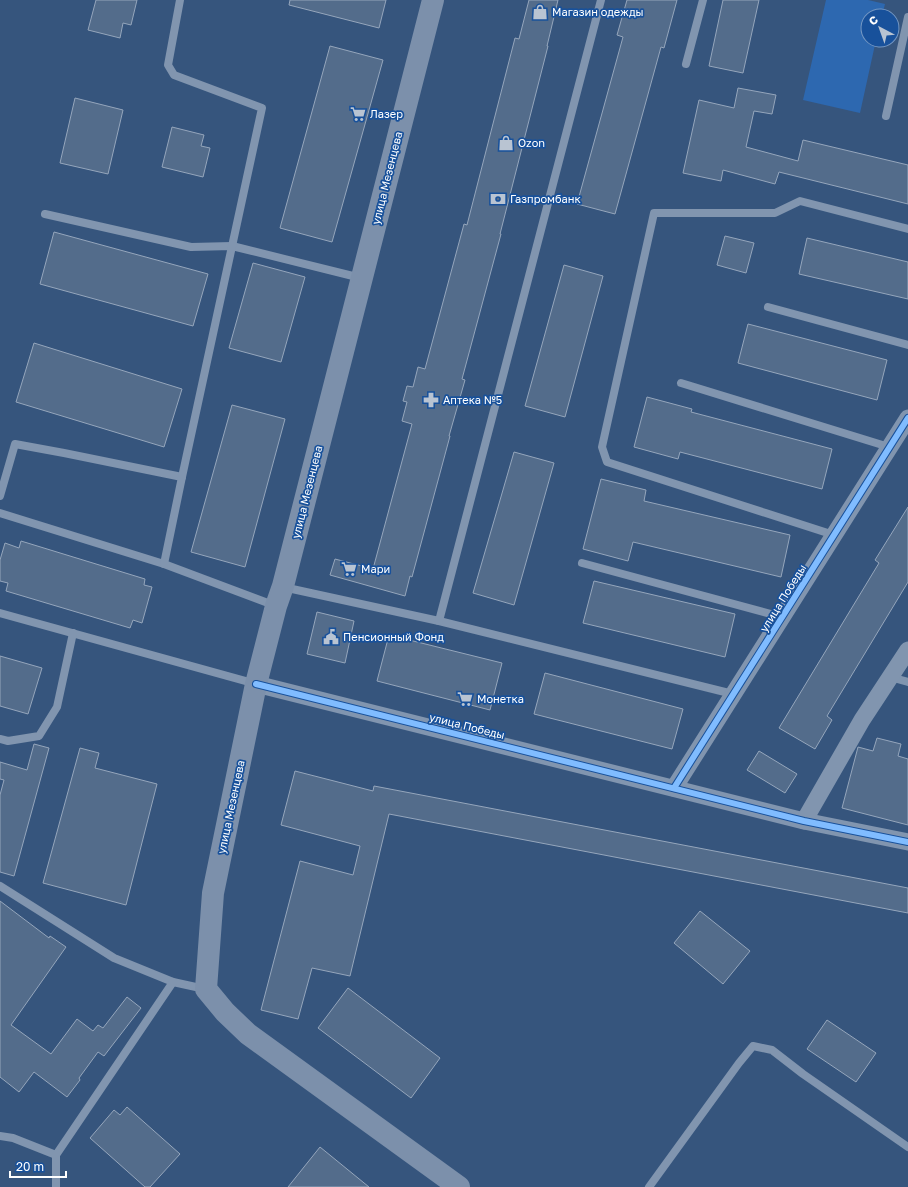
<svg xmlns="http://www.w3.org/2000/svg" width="908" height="1187" font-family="'Golos Text',sans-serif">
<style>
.green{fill:#2d68b0}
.building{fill:#536c8b;stroke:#95a6bc}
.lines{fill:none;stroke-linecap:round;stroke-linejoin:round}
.service{stroke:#8195af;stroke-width:8}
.minor{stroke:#8195af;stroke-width:17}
.secondary{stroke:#7c90ab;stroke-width:22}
.cycleway-casing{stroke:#18519b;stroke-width:8}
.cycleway{stroke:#80bcff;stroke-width:6}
.labels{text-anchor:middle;stroke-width:3.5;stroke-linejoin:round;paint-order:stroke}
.poi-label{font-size:11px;fill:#fff;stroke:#18519b;text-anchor:start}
.street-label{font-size:11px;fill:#fff;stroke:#18519b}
</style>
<rect width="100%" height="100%" fill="#36557d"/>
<path class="green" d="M 826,0 L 868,0 L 885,4 L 882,16 L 868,16 L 868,40 L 876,40 L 860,113 L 803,100 Z"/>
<g class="building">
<path d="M 96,0 L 137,0 L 131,25 L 123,23 L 120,38 L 88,30 Z"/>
<path d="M 290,0 L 386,0 L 379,28 L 289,5 Z"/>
<path d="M 529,0 L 558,0 L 547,46 L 548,46 L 500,234 L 501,234 L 462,379 L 465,380 L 449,436 L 450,436 L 412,577 L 410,576 L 405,596 L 330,575 L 335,559 L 373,569 L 412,424 L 402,421 L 407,402 L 403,401 L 407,386 L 413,387 L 418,367 L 425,369 L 464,224 L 467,225 L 515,38 L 519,39 Z"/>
<path d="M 627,0 L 677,0 L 664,48 L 661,47 L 615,214 L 577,204 L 623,37 L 617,35 Z"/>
<path d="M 723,0 L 759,0 L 743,73 L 709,66 Z"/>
<path d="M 330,46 L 383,60 L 332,242 L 280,228 Z"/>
<path d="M 738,88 L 776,95 L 772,114 L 754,111 L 746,147 L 798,161 L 803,140 L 908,165 L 908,204 L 779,172 L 775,184 L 723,170 L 721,181 L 683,173 L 699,100 L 734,108 Z"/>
<path d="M 75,98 L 123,110 L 108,174 L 60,163 Z"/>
<path d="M 172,127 L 204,135 L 201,146 L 210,148 L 203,177 L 162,167 Z"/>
<path d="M 54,232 L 208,274 L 193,326 L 40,284 Z"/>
<path d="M 725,236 L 754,243 L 746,273 L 717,265 Z"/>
<path d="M 807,238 L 908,262 L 908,299 L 799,274 Z"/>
<path d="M 253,263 L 305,277 L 281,362 L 229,348 Z"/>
<path d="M 564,265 L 603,276 L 565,417 L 525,406 Z"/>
<path d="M 748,324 L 887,360 L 877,400 L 738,363 Z"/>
<path d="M 34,343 L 182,389 L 164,447 L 16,402 Z"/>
<path d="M 647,397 L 692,409 L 691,412 L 832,449 L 822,489 L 680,452 L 678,459 L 634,447 Z"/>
<path d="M 232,405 L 285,419 L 245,567 L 191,552 Z"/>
<path d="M 514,452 L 554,463 L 514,605 L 473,593 Z"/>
<path d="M 601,479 L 646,490 L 644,501 L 790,535 L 781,577 L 633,542 L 628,561 L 583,549 Z"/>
<path d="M 908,507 L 908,582 L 827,716 L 832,720 L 815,749 L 779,728 L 879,563 L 875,560 Z"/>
<path d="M 21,541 L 145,579 L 144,585 L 152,587 L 142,623 L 133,620 L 130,628 L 6,591 L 8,583 L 0,581 L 0,560 L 5,543 L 19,548 Z"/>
<path d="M 594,581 L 735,614 L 725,657 L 583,623 Z"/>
<path d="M 317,612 L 354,621 L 345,663 L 307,654 Z"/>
<path d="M 389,635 L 502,663 L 490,710 L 377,681 Z"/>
<path d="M 0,656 L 42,668 L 28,714 L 0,706 Z"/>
<path d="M 545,673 L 683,709 L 672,749 L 534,714 Z"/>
<path d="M 877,738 L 901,744 L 898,756 L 908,759 L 908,825 L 842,808 L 858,747 L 873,751 Z"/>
<path d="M 34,744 L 49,748 L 14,876 L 0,872 L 0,795 L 4,780 L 0,779 L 0,762 L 27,770 Z"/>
<path d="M 80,748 L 99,753 L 95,768 L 157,784 L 126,905 L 43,883 Z"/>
<path d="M 759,751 L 797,774 L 785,793 L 747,770 Z"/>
<path d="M 295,771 L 373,791 L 374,786 L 908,888 L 908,913 L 389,814 L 350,976 L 312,968 L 298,1019 L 261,1010 L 300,861 L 353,875 L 360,846 L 281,825 Z"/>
<path d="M 0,901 L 49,938 L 50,936 L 66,947 L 11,1025 L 51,1054 L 77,1019 L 93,1031 L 98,1025 L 103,1028 L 127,997 L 141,1008 L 104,1056 L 98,1052 L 79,1078 L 80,1080 L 67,1097 L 34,1072 L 19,1092 L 0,1077 Z"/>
<path d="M 700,911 L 750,951 L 723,984 L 674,943 Z"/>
<path d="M 348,988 L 440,1058 L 411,1098 L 318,1028 Z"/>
<path d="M 827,1020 L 876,1053 L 856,1082 L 807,1049 Z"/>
<path d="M 127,1107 L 180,1154 L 150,1187 L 145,1187 L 90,1138 L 114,1110 L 120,1115 Z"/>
<path d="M 320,1147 L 369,1187 L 288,1187 Z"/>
</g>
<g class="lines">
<g class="service">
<path d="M 686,64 L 703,0"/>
<path d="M 886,116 L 908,17"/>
<path d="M 45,214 L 191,247 L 232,246 L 361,278"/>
<path d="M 768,307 L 908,345"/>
<path d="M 681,383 L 889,447"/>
<path d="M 0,496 L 15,444 L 64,453 L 182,477"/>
<path d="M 0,513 L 164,564 L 276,606"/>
<path d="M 834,535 L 607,462 L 602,447 L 654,213 L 775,213 L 800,201 L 908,229"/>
<path d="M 582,563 L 782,617"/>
<path d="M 164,564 L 182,477 L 262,108 L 174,75 L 168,65 L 180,0"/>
<path d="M 283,587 L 439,621 L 733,694"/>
<path d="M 0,613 L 256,684"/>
<path d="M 439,621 L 601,0"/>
<path d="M 890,677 L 908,682"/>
<path d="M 0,739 L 8,741 L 39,736 L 57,707 L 73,633"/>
<path d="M 0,886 L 114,958 L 173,982 L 205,989"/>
<path d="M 0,1136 L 13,1138 L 56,1155"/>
<path d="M 56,1187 L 56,1155 L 173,982"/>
<path d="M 649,1187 L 739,1063 L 753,1046 L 772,1050 L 803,1074 L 908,1147"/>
</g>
<g class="minor">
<path d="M 256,684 L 804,821 L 908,842"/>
<path d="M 674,788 L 908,418"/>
<path d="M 804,821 L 862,720 L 908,650"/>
</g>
<path class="secondary" d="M 433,0 L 283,586 L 276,606 L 256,684 L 213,893 L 206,989 L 225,1012 L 248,1034 L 459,1187"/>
<defs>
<g id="cycleway">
<path d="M 256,684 L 804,821 L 908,842"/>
<path d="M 674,788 L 908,418"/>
</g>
</defs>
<use href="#cycleway" class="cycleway-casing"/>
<use href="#cycleway" class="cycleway"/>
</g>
<defs>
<symbol id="shop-bare" viewBox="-9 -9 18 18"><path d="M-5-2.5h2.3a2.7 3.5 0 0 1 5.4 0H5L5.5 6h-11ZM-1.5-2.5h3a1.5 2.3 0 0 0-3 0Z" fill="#b9c4d2" stroke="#18519b" stroke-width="2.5" paint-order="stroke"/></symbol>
<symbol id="supermarket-bare" viewBox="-9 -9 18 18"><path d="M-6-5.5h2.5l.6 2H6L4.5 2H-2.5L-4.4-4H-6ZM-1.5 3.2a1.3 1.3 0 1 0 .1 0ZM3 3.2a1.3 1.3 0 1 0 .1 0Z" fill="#b9c4d2" stroke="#18519b" stroke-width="2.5" paint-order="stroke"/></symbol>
<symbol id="bank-bare" viewBox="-9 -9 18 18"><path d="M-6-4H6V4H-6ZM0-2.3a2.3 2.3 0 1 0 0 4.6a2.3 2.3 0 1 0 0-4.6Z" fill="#b9c4d2" stroke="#18519b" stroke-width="2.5" paint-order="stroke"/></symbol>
<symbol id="pharmacy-bare" viewBox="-9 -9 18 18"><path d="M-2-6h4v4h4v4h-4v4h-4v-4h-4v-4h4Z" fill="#b9c4d2" stroke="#18519b" stroke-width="2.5" paint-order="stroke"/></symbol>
<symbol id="civic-bare" viewBox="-9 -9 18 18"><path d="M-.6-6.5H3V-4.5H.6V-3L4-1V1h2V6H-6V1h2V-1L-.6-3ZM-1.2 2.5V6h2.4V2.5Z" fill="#b9c4d2" stroke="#18519b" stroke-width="2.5" paint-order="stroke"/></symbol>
</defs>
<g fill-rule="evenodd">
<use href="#shop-bare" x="529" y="1" width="22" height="22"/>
<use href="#supermarket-bare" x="347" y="103" width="22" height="22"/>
<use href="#shop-bare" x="495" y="132" width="22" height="22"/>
<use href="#bank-bare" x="487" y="188" width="22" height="22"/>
<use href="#pharmacy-bare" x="420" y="389" width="22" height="22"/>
<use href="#supermarket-bare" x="338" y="558" width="22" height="22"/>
<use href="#civic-bare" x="320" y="626" width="22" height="22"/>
<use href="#supermarket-bare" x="454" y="688" width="22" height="22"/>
</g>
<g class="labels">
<g class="poi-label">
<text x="552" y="16">Магазин одежды</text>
<text x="370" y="118">Лазер</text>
<text x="518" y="147">Ozon</text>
<text x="510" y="203">Газпромбанк</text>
<text x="443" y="404">Аптека №5</text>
<text x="361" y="573">Мари</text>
<text x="343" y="641">Пенсионный Фонд</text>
<text x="477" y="703">Монетка</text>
</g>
<g class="street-label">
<text transform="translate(387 178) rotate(-76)" y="4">улица Мезенцева</text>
<text transform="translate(307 492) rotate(-76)" y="4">улица Мезенцева</text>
<text transform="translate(783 598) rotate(-58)" y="4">улица Победы</text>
<text transform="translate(467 726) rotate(14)" y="4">улица Победы</text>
<text transform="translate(231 807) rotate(-78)" y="4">улица Мезенцева</text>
</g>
</g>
<g transform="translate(880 28) rotate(319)"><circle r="19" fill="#18519b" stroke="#7497c3"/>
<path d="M0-3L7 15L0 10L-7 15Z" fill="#b9c4d2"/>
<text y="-6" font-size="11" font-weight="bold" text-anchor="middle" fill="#ffffff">С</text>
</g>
<path d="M10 1171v6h56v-6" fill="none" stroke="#ffffff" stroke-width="2"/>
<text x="16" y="1171" font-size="12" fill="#ffffff" stroke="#18519b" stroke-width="3" paint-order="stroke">20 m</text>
</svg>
